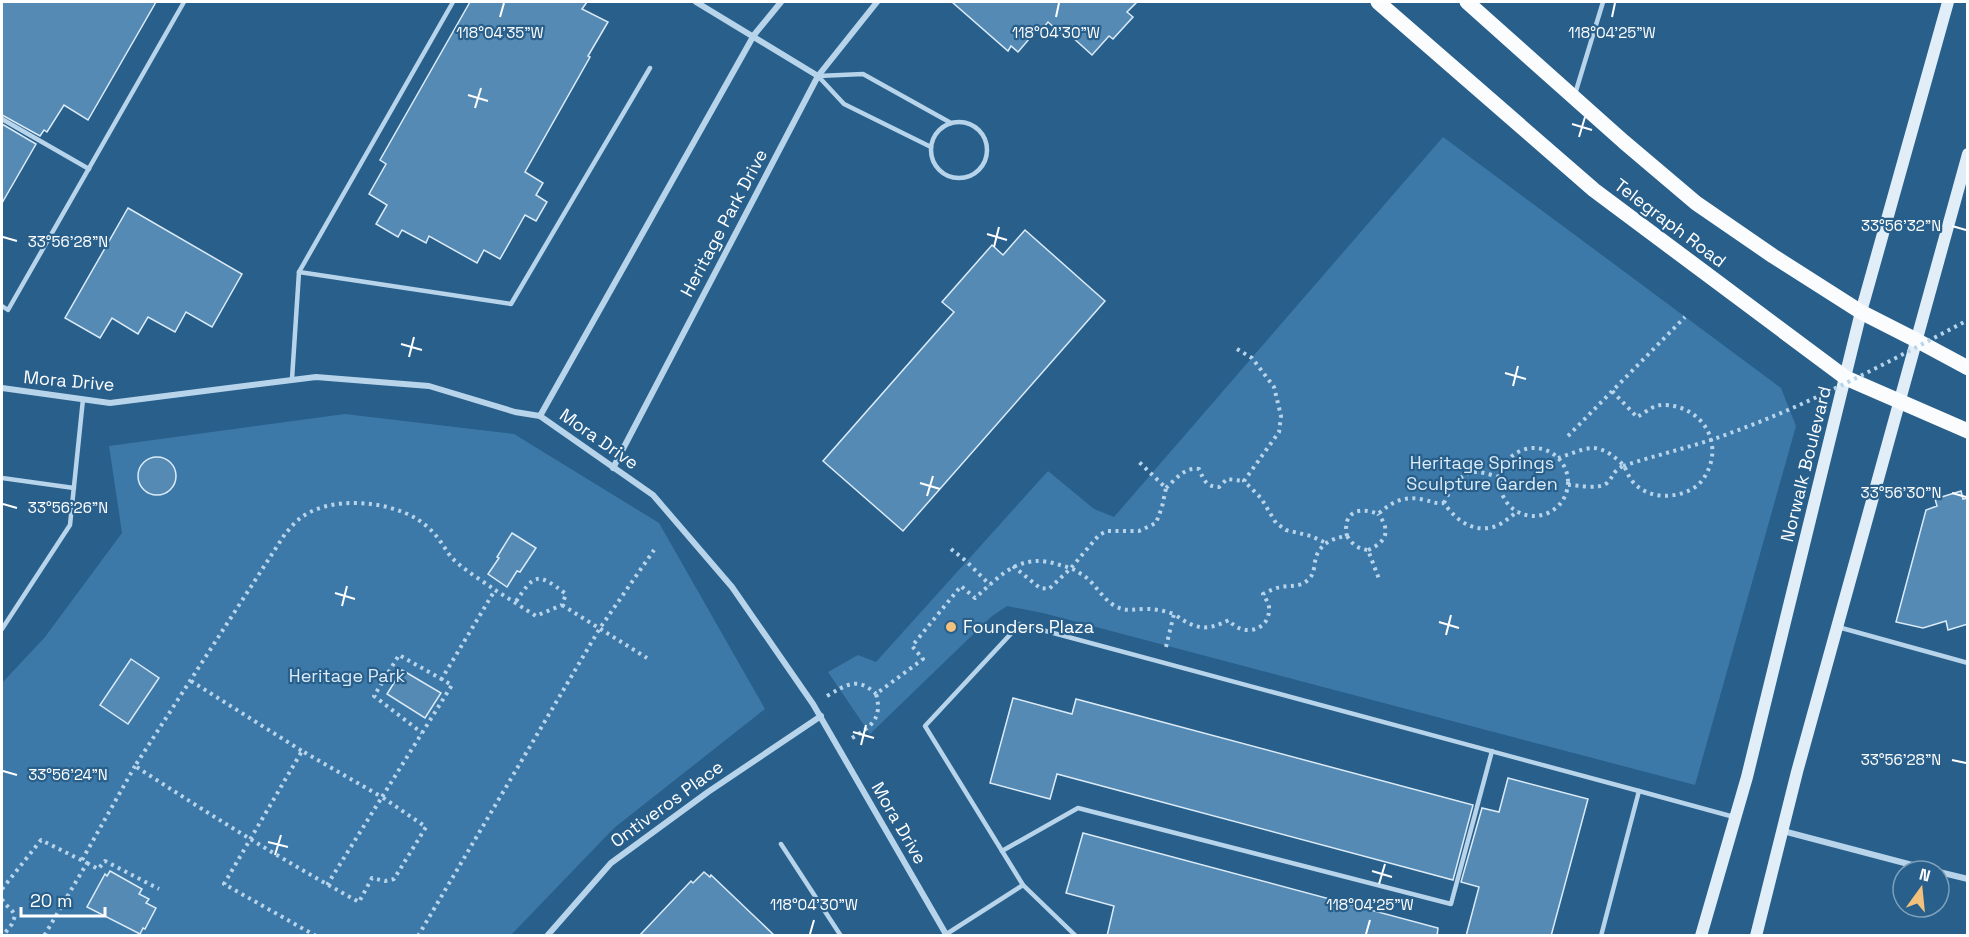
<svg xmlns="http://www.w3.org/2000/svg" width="1969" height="937" font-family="'Space Grotesk',sans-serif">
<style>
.green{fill:#3d79a8}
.building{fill:#558ab4;stroke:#dbebf8;stroke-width:1.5}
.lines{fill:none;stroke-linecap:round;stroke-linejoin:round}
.path{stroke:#b7d4ea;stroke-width:4;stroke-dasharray:3 4.5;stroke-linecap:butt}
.service{stroke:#b7d4ea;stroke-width:4.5}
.minor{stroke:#b7d4ea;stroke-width:6}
.secondary{stroke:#e1eef8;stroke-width:12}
.primary{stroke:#fafcfe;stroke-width:15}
.path-bridge{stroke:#b7d4ea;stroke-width:4;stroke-dasharray:3 4.5;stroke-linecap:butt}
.ticks{fill:none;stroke:#fff;stroke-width:2}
.poi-dot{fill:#f2c27d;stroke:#285f8b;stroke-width:2}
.labels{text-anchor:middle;stroke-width:4.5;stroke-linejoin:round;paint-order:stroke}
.street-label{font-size:18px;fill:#fff;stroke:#285f8b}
.park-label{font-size:18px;fill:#dbebf8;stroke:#285f8b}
.poi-label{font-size:18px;fill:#fff;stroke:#285f8b;text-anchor:start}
.ticks-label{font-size:15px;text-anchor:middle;fill:#fff;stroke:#285f8b;stroke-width:4.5;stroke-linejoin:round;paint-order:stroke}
</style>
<rect width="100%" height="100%" fill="#285f8b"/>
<g class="green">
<path d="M 1443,137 L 1781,388 L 1796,426 L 1695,785 L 1043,613 L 1007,606 L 992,616 L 870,734 L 828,672 L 858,655 L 876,662 L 1048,471 L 1094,509 L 1114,517 Z"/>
<path d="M 345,414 L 514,434 L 659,523 L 765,709 L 614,828 L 511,935 L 2,936 L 2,683 L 45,637 L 122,533 L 109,446 Z"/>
</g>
<g class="building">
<path d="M 2,2 L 156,2 L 88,120 L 64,105 L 47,132 L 44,130 L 40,136 L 2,115 Z"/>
<path d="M 470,2 L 587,2 L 582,9 L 608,22 L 588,56 L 590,57 L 525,172 L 543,183 L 536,195 L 547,202 L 536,221 L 525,215 L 500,259 L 484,250 L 477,263 L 429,236 L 426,243 L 402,230 L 398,237 L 376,224 L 387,205 L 369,194 L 386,164 L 380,160 Z"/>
<path d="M 952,2 L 1137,2 L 1127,12 L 1133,17 L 1113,39 L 1109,36 L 1092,55 L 1071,36 L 1067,39 L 1048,22 L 1039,33 L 1036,31 L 1018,52 L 1011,46 L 1008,51 Z"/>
<path d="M 2,124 L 36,144 L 2,203 Z"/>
<path d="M 128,208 L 242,274 L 212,327 L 186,312 L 175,332 L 148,317 L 138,334 L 112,318 L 100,338 L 65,318 Z"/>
<path d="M 1025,230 L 1105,301 L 903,531 L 823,461 L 954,312 L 942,302 L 992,245 L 1003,255 Z"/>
<circle cx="157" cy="476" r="19"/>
<path d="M 1961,491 L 1963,499 L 1968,498 L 1968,624 L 1948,630 L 1946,621 L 1923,628 L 1896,622 L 1926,510 L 1937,506 L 1935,499 Z"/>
<path d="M 512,533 L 536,548 L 520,572 L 517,571 L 507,587 L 488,574 L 499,558 L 497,557 Z"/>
<path d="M 131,659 L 159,678 L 128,724 L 100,705 Z"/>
<path d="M 402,670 L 441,693 L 425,718 L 387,694 Z"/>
<path d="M 1013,698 L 1072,714 L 1076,699 L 1473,805 L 1453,880 L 1057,774 L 1050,799 L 990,783 Z"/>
<path d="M 1508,778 L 1588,799 L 1551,936 L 1466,936 L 1479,887 L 1461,882 L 1482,808 L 1499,812 Z"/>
<path d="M 1083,833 L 1438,928 L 1437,936 L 1107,936 L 1114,906 L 1066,893 Z"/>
<path d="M 110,871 L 142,889 L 139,894 L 149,899 L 146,903 L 156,908 L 145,929 L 143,928 L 140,934 L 87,907 L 105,874 L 107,876 Z"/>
<path d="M 704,872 L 710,877 L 711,875 L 775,936 L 639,936 L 691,881 L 693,883 Z"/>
</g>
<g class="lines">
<g class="path">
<path d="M 1237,349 L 1252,358 L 1274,387 L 1281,416 L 1279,432 L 1244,481 L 1261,498 L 1276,523 L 1286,530 L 1311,536 L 1326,543"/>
<path d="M 1568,436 L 1685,317"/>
<circle cx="1534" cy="482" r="34"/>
<path d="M 1558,458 C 1569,455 1582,448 1593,448 C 1604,448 1617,458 1624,466 C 1627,471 1629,478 1633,482 C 1648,499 1674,499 1692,489 C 1700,485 1706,476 1709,468 C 1720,440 1703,412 1674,406 C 1669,405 1662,404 1656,406 C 1650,408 1643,414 1637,417 L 1612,391"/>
<path d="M 1568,485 C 1578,485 1599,490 1607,483 C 1614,476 1612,472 1623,466"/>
<path d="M 1166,488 C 1176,479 1184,467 1199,469 C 1204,480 1206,487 1219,487 L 1227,479 L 1244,481"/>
<path d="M 1444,503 C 1450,490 1460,471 1477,472 C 1484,472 1493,476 1500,477"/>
<path d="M 1347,536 C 1352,544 1358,549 1368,550 L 1379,579"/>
<path d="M 951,549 L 966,561 L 990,585"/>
<path d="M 1368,550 C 1387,542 1391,530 1378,514"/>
<path d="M 1013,566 L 1040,588 L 1049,589 L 1071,568 L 1099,535 L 1107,531 L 1139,531 L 1156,523 L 1162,507 L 1166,488 L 1139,462"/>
<path d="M 562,605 L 647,658"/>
<path d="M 1166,647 L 1174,614 C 1195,629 1205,632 1229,620 C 1242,638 1271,631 1269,607 C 1269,603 1265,598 1263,594 C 1269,591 1275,588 1281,587 C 1291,585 1300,588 1309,579 C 1315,573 1314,564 1316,557 C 1321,543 1333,538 1347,536 C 1342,512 1359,506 1378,514 C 1393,501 1405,495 1425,500 C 1433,502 1436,504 1444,503 C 1455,519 1472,533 1493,527 C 1502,525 1511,516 1518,511"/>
<path d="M 441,680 L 495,590 L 536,616 L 562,605 L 566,594 C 537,572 535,573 515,603"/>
<path d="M 191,681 L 302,751"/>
<path d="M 827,696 C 846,685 857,676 876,694"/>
<path d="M 852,738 C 871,727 883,718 876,694 L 923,659 L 912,646 L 961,586 L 975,598 C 1003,573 1021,552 1060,565 C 1067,567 1075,569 1081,574 C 1095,582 1101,598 1115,606 C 1125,612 1135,609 1147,609 C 1156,609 1165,611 1174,614"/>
<path d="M 82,860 L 135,766"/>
<path d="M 87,863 L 98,869 L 105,861 L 159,889"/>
<path d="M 327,885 L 382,797 L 426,827 L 394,879 L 385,881 L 372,878 L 359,902 C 282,860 209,814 135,766 L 285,534 C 289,530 293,524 298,520 C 327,495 386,500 417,519 C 426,525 434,532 440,541 C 444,546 447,552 451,557 C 464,570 481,580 495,590"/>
<path d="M 2,889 L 41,840 L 87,863 L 44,936"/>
<path d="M 2,899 C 5,906 12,908 15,916 L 12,924 L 5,933"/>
<path d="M 316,936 L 224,884 L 302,751 L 382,797 L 452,685 L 399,655 L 374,696 L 422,733"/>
<path d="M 418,936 L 600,628 L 654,550"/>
</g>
<g class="service">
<path d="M 453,2 L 299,272 L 511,304 L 650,68"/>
<path d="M 818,76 L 863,74 L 951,123"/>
<path d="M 818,76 L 844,104 L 931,147"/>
<path d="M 1575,94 L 1603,2"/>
<path d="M 2,119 L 89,169"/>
<circle cx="959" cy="150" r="28"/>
<path d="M 2,306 L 8,310 L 184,2"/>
<path d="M 292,379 L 299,272"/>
<path d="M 2,478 L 74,488"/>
<path d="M 1838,627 L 1968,663"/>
<path d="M 2,629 L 70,525 L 83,399"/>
<path d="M 1639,791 L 1734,817"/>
<path d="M 781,844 L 841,936"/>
<path d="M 1002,851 L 1078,808 L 1451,904 L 1492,751"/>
<path d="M 945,935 L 1023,885"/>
<path d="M 1076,936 L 1023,885 L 925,726 L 1020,624 L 1639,791 L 1601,936"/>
</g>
<g class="minor">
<path d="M 696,2 L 818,76"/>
<path d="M 2,388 L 110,403 L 316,377 L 429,386 L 515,412 L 540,416 L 653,495 L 732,587 L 813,704 L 947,936"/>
<path d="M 540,416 L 754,35 L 781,2"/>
<path d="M 613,468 L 818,76 L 877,2"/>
<path d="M 1783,831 L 1935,871"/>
<path d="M 1939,872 L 1968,879"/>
<path d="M 547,936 L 611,863 L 708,792 L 821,716"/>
</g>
<g class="secondary">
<path d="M 1701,936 L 1747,777 L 1861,312 L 1948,2"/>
<path d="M 1756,936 L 1797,772 L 1968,154"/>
</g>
<g class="primary">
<path d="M 1378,2 L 1594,190 L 1846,378 L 1968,431"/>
<path d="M 1467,2 L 1624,142 L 1696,203 L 1773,256 L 1861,312 L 1916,340 L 1968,368"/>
</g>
<path class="path-bridge" d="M 1623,466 C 1659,454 1697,446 1733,432 C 1813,403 1892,360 1968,320"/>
</g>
<path class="ticks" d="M 500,17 L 504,3M 1056,17 L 1059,3M 1612,17 L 1615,3M 468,95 L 488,101M 475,108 L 481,88M 1572,124 L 1592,130M 1579,137 L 1585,117M 1952,226 L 1966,230M 987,234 L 1007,240M 3,237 L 17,241M 994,247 L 999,227M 401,344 L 422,350M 409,357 L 414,337M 1505,373 L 1526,379M 1513,386 L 1518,366M 920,483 L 940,489M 1952,493 L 1966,497M 927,496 L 933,476M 3,504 L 17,508M 335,593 L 355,599M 342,606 L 347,586M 1439,622 L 1459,628M 1446,635 L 1451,615M 853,732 L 874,738M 861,745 L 866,725M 1952,760 L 1966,763M 3,771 L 17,775M 268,842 L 288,847M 275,855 L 281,835M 1372,871 L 1392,877M 1379,884 L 1385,864M 810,934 L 814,920M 1366,934 L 1370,920"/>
<circle class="poi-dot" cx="951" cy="627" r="6"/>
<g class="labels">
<g class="street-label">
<text transform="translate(724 223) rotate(-62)" y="6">Heritage Park Drive</text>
<text transform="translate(1670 223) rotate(37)" y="6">Telegraph Road</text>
<text transform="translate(69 381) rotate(5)" y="6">Mora Drive</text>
<text transform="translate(599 439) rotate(35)" y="6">Mora Drive</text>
<text transform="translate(1806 464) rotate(-76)" y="6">Norwalk Boulevard</text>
<text transform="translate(667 804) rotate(-36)" y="6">Ontiveros Place</text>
<text transform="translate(899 823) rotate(60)" y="6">Mora Drive</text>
</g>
<g class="park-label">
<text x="1482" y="469">Heritage Springs<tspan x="1482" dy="21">Sculpture Garden</tspan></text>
<text x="347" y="682">Heritage Park</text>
</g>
<g class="poi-label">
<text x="963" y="633">Founders Plaza</text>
</g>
</g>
<g class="ticks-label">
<text x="500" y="38">118°04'35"W</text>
<text x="1056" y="38">118°04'30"W</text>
<text x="1612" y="38">118°04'25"W</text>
<text x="1901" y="231">33°56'32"N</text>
<text x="68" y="247">33°56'28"N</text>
<text x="1901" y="498">33°56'30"N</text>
<text x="68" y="513">33°56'26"N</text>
<text x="1901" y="765">33°56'28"N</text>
<text x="68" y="780">33°56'24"N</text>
<text x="814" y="910">118°04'30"W</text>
<text x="1370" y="910">118°04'25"W</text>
</g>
<rect width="1969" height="937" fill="none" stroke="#ffffff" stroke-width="6"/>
<g transform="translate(1921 889) rotate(15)"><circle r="28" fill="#285f8b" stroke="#7e9fb9" stroke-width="1.5"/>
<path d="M0-4.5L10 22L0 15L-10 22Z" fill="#f2c27d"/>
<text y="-9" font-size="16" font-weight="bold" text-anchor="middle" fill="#ffffff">N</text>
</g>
<path d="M21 907v9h84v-9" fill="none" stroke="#ffffff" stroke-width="3"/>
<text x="30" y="907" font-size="18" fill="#ffffff" stroke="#285f8b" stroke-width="4.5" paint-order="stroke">20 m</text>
</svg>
